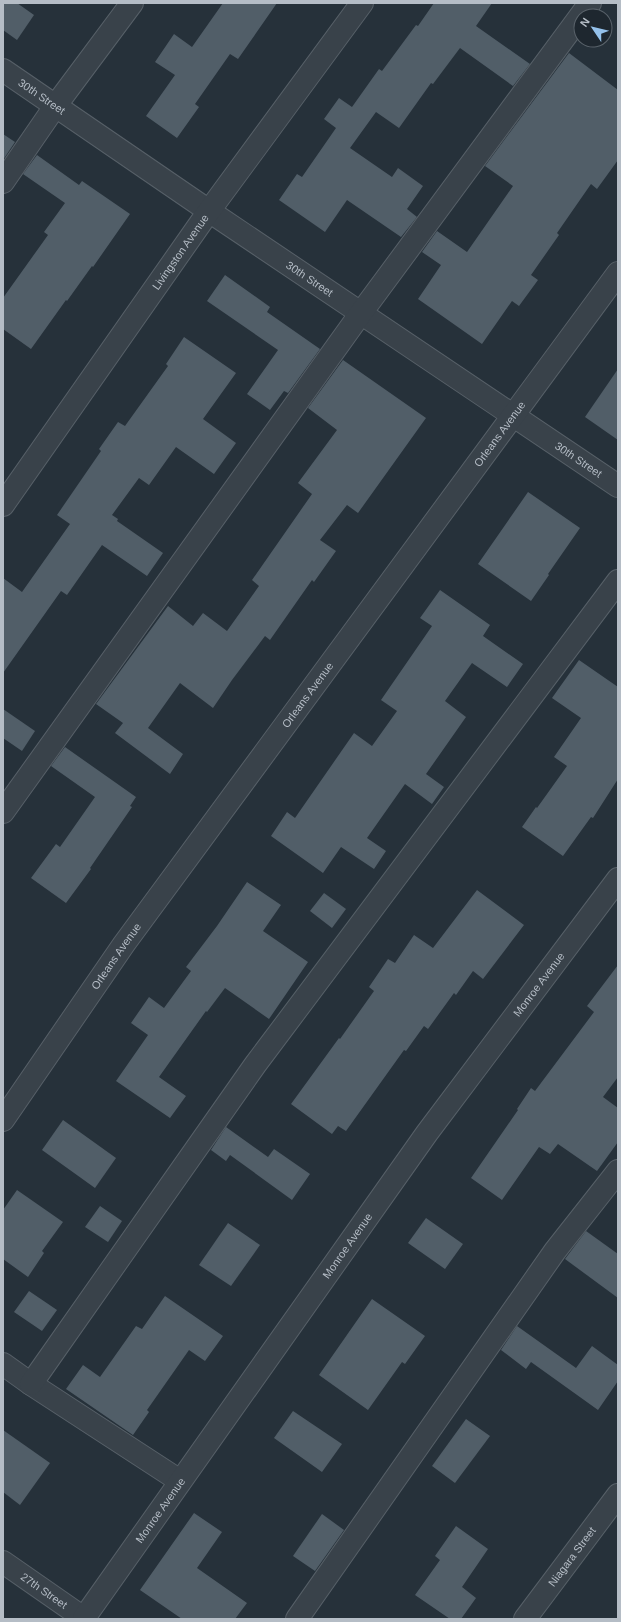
<svg xmlns="http://www.w3.org/2000/svg" width="621" height="1622" font-family="Arial,sans-serif">
<style>
.building{fill:#515e68}
.lines{fill:none;stroke-linecap:round;stroke-linejoin:round}
.minor-casing{stroke:#576068;stroke-width:24}
.minor{stroke:#39424a;stroke-width:22}
.labels{text-anchor:middle;stroke-width:4;stroke-linejoin:round;paint-order:stroke}
.street-label{font-size:11px;fill:#b5bdc6;stroke:#1e272f}
</style>
<rect width="100%" height="100%" fill="#26313a"/>
<g class="building">
<path d="M 3,3 L 17,3 L 34,15 L 17,40 L 3,30 Z"/>
<path d="M 223,3 L 277,3 L 238,59 L 230,54 L 195,104 L 199,107 L 177,138 L 146,116 L 175,75 L 155,62 L 174,34 L 192,47 Z"/>
<path d="M 434,3 L 492,3 L 476,26 L 530,64 L 513,86 L 460,48 L 433,84 L 431,83 L 399,128 L 376,112 L 350,148 L 392,177 L 398,168 L 423,186 L 407,209 L 417,217 L 401,237 L 347,200 L 325,232 L 279,200 L 297,174 L 302,177 L 336,128 L 324,119 L 339,98 L 352,107 L 379,69 L 382,71 L 416,25 L 418,26 Z"/>
<path d="M 569,53 L 618,90 L 618,160 L 597,189 L 591,184 L 557,233 L 559,235 L 531,275 L 538,280 L 519,306 L 512,301 L 482,344 L 418,299 L 441,265 L 422,252 L 437,231 L 467,252 L 513,186 L 485,166 Z"/>
<path d="M 3,134 L 15,142 L 3,160 Z"/>
<path d="M 37,155 L 79,185 L 82,181 L 130,214 L 93,267 L 92,266 L 67,301 L 66,300 L 31,349 L 3,329 L 3,298 L 48,235 L 44,232 L 65,203 L 23,174 Z"/>
<path d="M 225,275 L 270,307 L 267,312 L 320,349 L 288,393 L 284,391 L 270,410 L 247,394 L 278,350 L 207,301 Z"/>
<path d="M 184,337 L 236,373 L 203,419 L 236,443 L 214,474 L 176,447 L 149,485 L 139,478 L 112,515 L 118,519 L 117,521 L 163,553 L 147,576 L 102,545 L 67,595 L 61,591 L 3,673 L 3,578 L 22,592 L 70,524 L 57,515 L 101,451 L 99,449 L 118,422 L 125,426 L 168,366 L 166,364 Z"/>
<path d="M 343,360 L 426,418 L 358,513 L 347,505 L 320,540 L 336,551 L 314,582 L 312,580 L 270,640 L 265,636 L 232,680 L 213,708 L 180,683 L 148,728 L 183,754 L 170,774 L 115,733 L 123,723 L 96,704 L 168,606 L 193,626 L 203,613 L 227,631 L 259,586 L 252,580 L 312,494 L 298,483 L 337,430 L 308,408 Z"/>
<path d="M 618,369 L 618,440 L 585,417 Z"/>
<path d="M 528,492 L 580,528 L 548,574 L 549,575 L 531,601 L 478,564 Z"/>
<path d="M 440,590 L 490,625 L 483,636 L 523,664 L 507,687 L 472,663 L 445,701 L 466,717 L 426,774 L 444,787 L 432,804 L 405,784 L 367,838 L 386,851 L 374,869 L 341,847 L 323,873 L 271,836 L 287,812 L 295,818 L 354,733 L 372,746 L 397,711 L 381,700 L 432,626 L 420,618 Z"/>
<path d="M 579,660 L 618,687 L 618,779 L 593,818 L 591,817 L 563,856 L 522,827 L 536,807 L 537,808 L 567,766 L 554,757 L 581,718 L 552,698 Z"/>
<path d="M 3,709 L 35,731 L 22,751 L 3,738 Z"/>
<path d="M 65,747 L 136,797 L 130,806 L 132,807 L 90,868 L 91,869 L 66,903 L 31,878 L 56,844 L 60,847 L 95,797 L 51,766 Z"/>
<path d="M 247,882 L 281,905 L 263,931 L 308,962 L 269,1019 L 225,988 L 207,1012 L 206,1011 L 159,1077 L 186,1096 L 170,1118 L 116,1081 L 148,1035 L 131,1023 L 149,997 L 164,1008 L 191,971 L 186,967 L 217,926 Z"/>
<path d="M 477,890 L 524,925 L 483,979 L 473,971 L 456,995 L 454,993 L 428,1029 L 424,1026 L 406,1051 L 404,1050 L 346,1131 L 338,1126 L 332,1134 L 291,1104 L 339,1038 L 340,1039 L 374,991 L 369,987 L 388,959 L 395,963 L 414,935 L 433,948 Z"/>
<path d="M 324,893 L 346,909 L 332,928 L 310,911 Z"/>
<path d="M 618,965 L 618,1077 L 603,1097 L 618,1108 L 618,1142 L 597,1171 L 558,1144 L 550,1154 L 539,1147 L 502,1200 L 471,1178 L 518,1110 L 517,1109 L 531,1088 L 535,1091 L 594,1012 L 587,1006 Z"/>
<path d="M 63,1120 L 116,1158 L 95,1188 L 42,1150 Z"/>
<path d="M 226,1127 L 268,1157 L 274,1149 L 310,1174 L 292,1200 L 230,1155 L 226,1161 L 211,1150 Z"/>
<path d="M 17,1190 L 63,1222 L 42,1251 L 44,1253 L 28,1277 L 3,1259 L 3,1210 Z"/>
<path d="M 100,1206 L 122,1221 L 108,1242 L 85,1227 Z"/>
<path d="M 426,1218 L 463,1244 L 445,1269 L 408,1243 Z"/>
<path d="M 228,1223 L 260,1245 L 231,1286 L 199,1265 Z"/>
<path d="M 586,1231 L 618,1254 L 618,1298 L 565,1259 Z"/>
<path d="M 29,1291 L 57,1310 L 42,1331 L 14,1312 Z"/>
<path d="M 165,1296 L 223,1336 L 205,1361 L 189,1350 L 147,1410 L 149,1412 L 133,1435 L 66,1389 L 83,1365 L 100,1377 L 136,1326 L 142,1329 Z"/>
<path d="M 372,1299 L 425,1336 L 405,1364 L 402,1362 L 368,1410 L 319,1375 Z"/>
<path d="M 517,1326 L 576,1368 L 592,1346 L 618,1365 L 618,1381 L 598,1410 L 531,1362 L 526,1369 L 501,1350 Z"/>
<path d="M 293,1411 L 342,1444 L 322,1472 L 274,1438 Z"/>
<path d="M 466,1419 L 490,1436 L 455,1483 L 432,1466 Z"/>
<path d="M 3,1430 L 50,1463 L 20,1505 L 3,1492 Z"/>
<path d="M 194,1513 L 222,1532 L 197,1568 L 247,1603 L 235,1619 L 182,1619 L 140,1590 Z"/>
<path d="M 322,1514 L 344,1530 L 315,1571 L 293,1556 Z"/>
<path d="M 456,1526 L 488,1549 L 462,1587 L 476,1598 L 461,1619 L 450,1619 L 415,1595 L 440,1560 L 435,1556 Z"/>
</g>
<g class="lines">
<defs>
<g id="minor">
<path id="s1" d="M 3,70 L 209,211 L 618,486"/>
<path d="M 3,182 L 56,105 L 132,3"/>
<path id="s2" d="M 3,505 L 209,211 L 362,3"/>
<path d="M 3,812 L 361,313 L 590,3"/>
<path id="s3" d="M 3,1120 L 124,944 L 618,273"/>
<path d="M 3,1364 L 31,1384 L 180,1481"/>
<path d="M 31,1384 L 255,1065 L 618,581"/>
<path id="s4" d="M 3,1562 L 85,1619"/>
<path id="s5" d="M 84,1618 L 427,1133 L 618,879"/>
<path d="M 297,1619 L 555,1251 L 618,1171"/>
<path id="s6" d="M 525,1619 L 618,1495"/>
</g>
</defs>
<use href="#minor" class="minor-casing"/>
<use href="#minor" class="minor"/>
</g>
<g class="labels">
<g class="street-label">
<text dy="4" stroke="none"><textPath href="#s1" startOffset="47">30th Street</textPath></text>
<text dy="4" stroke="none"><textPath href="#s2" startOffset="309">Livingston Avenue</textPath></text>
<text dy="4" stroke="none"><textPath href="#s1" startOffset="371">30th Street</textPath></text>
<text dy="4" stroke="none"><textPath href="#s3" startOffset="847">Orleans Avenue</textPath></text>
<text dy="4" stroke="none"><textPath href="#s1" startOffset="695">30th Street</textPath></text>
<text dy="4" stroke="none"><textPath href="#s3" startOffset="523">Orleans Avenue</textPath></text>
<text dy="4" stroke="none"><textPath href="#s3" startOffset="199">Orleans Avenue</textPath></text>
<text dy="4" stroke="none"><textPath href="#s5" startOffset="780">Monroe Avenue</textPath></text>
<text dy="4" stroke="none"><textPath href="#s5" startOffset="456">Monroe Avenue</textPath></text>
<text dy="4" stroke="none"><textPath href="#s5" startOffset="132">Monroe Avenue</textPath></text>
<text dy="4" stroke="none"><textPath href="#s6" startOffset="78">Niagara Street</textPath></text>
<text dy="4" stroke="none"><textPath href="#s4" startOffset="50">27th Street</textPath></text>
</g>
</g>
<rect width="621" height="1622" fill="none" stroke="#b5bdc6" stroke-width="8"/>
<g transform="translate(593 28) rotate(305)"><circle r="19" fill="#1e272f" stroke="#5a636b"/>
<path d="M0-3L7 15L0 10L-7 15Z" fill="#94c1eb"/>
<text y="-6" font-size="11" font-weight="bold" text-anchor="middle" fill="#b5bdc6">N</text>
</g>
</svg>
